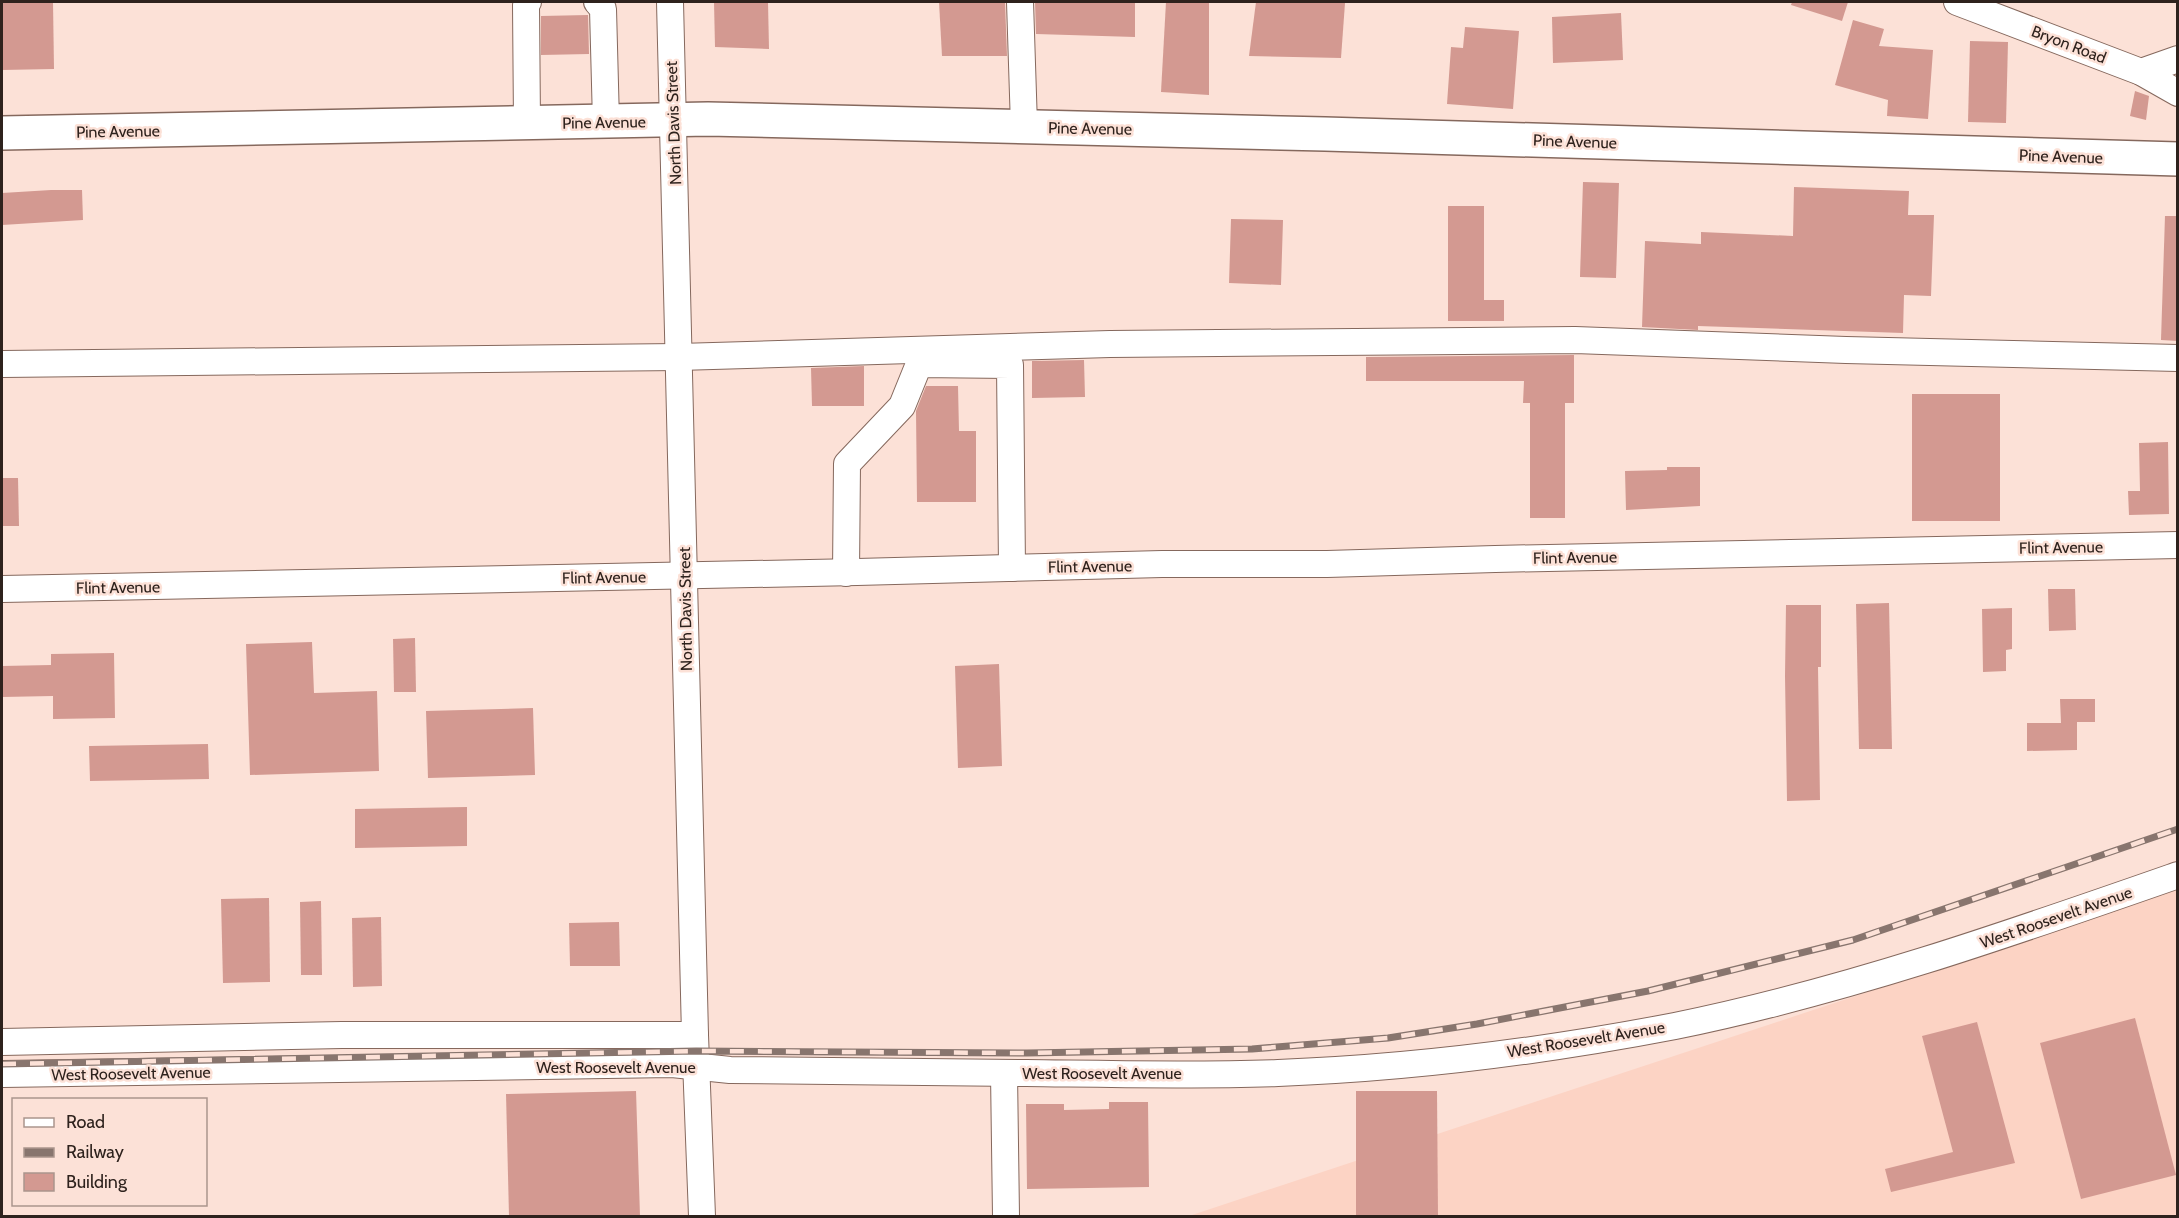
<svg xmlns="http://www.w3.org/2000/svg" width="2179" height="1218" font-family="Cabin,sans-serif">
<style>
.built{fill:#fcd3c4}
.building{fill:#d39991}
.lines{fill:none;stroke-linecap:round;stroke-linejoin:round}
.minor-casing{stroke:#85685d;stroke-width:28}
.major-casing{stroke:#85685d;stroke-width:36}
.minor{stroke:#fff;stroke-width:26}
.major{stroke:#fff;stroke-width:33}
.rail-casing{stroke:#88756e;stroke-width:7}
.rail{stroke:#fce1d7;stroke-width:4.5;stroke-dasharray:14;stroke-linecap:butt}
.labels{text-anchor:middle;stroke-width:5;stroke-linejoin:round;paint-order:stroke}
.street-label{font-size:16px;fill:#2e221d;stroke:#fce1d7}
</style>
<rect width="100%" height="100%" fill="#fce1d7"/>
<path class="built" d="M 2177,890 L 2177,1216 L 1189,1216 Z"/>
<g class="building">
<path d="M 2,2 L 53,2 L 54,69 L 2,70 Z"/>
<path d="M 714,2 L 768,2 L 769,49 L 715,47 Z"/>
<path d="M 939,2 L 1005,2 L 1007,56 L 942,56 Z"/>
<path d="M 1035,2 L 1135,2 L 1135,37 L 1036,34 Z"/>
<path d="M 1166,2 L 1209,2 L 1209,95 L 1161,92 Z"/>
<path d="M 1256,2 L 1345,3 L 1341,58 L 1249,56 Z"/>
<path d="M 1792,2 L 1848,2 L 1842,21 L 1791,5 Z"/>
<path d="M 1621,13 L 1623,60 L 1553,63 L 1552,17 Z"/>
<path d="M 588,15 L 589,54 L 541,55 L 541,16 Z"/>
<path d="M 1853,20 L 1884,29 L 1879,46 L 1933,50 L 1928,119 L 1887,116 L 1888,100 L 1835,85 Z"/>
<path d="M 1465,27 L 1519,31 L 1513,109 L 1447,104 L 1451,47 L 1463,48 Z"/>
<path d="M 1970,41 L 2008,42 L 2006,123 L 1968,122 Z"/>
<path d="M 2135,91 L 2149,96 L 2146,120 L 2130,116 Z"/>
<path d="M 1583,182 L 1619,183 L 1616,278 L 1580,277 Z"/>
<path d="M 1794,187 L 1909,191 L 1908,215 L 1934,215 L 1931,296 L 1904,295 L 1903,333 L 1698,326 L 1698,330 L 1642,327 L 1645,241 L 1701,244 L 1701,232 L 1793,236 Z"/>
<path d="M 51,190 L 82,190 L 83,220 L 2,225 L 2,193 Z"/>
<path d="M 1448,206 L 1484,206 L 1484,300 L 1504,300 L 1504,321 L 1448,321 Z"/>
<path d="M 2165,216 L 2178,216 L 2178,341 L 2161,340 Z"/>
<path d="M 1231,219 L 1283,220 L 1281,285 L 1229,283 Z"/>
<path d="M 1574,355 L 1574,403 L 1565,403 L 1565,518 L 1530,518 L 1530,403 L 1523,403 L 1524,381 L 1366,381 L 1366,357 Z"/>
<path d="M 1084,360 L 1085,397 L 1032,398 L 1032,361 Z"/>
<path d="M 864,366 L 864,406 L 812,406 L 811,368 Z"/>
<path d="M 926,386 L 958,386 L 959,431 L 976,431 L 976,502 L 917,502 L 916,411 Z"/>
<rect x="1912" y="394" width="88" height="127"/>
<path d="M 2168,442 L 2169,514 L 2129,515 L 2128,491 L 2140,491 L 2139,443 Z"/>
<path d="M 1667,467 L 1700,467 L 1700,506 L 1626,510 L 1625,471 L 1667,470 Z"/>
<path d="M 2,478 L 18,478 L 19,526 L 2,526 Z"/>
<path d="M 2048,589 L 2075,589 L 2076,630 L 2049,631 Z"/>
<path d="M 1889,603 L 1892,749 L 1859,749 L 1856,604 Z"/>
<path d="M 1786,605 L 1821,605 L 1821,667 L 1818,667 L 1820,800 L 1787,801 L 1785,676 Z"/>
<path d="M 2012,608 L 2012,649 L 2006,650 L 2006,671 L 1983,672 L 1982,609 Z"/>
<path d="M 415,638 L 416,692 L 394,692 L 393,639 Z"/>
<path d="M 312,642 L 314,693 L 377,691 L 379,771 L 250,775 L 246,644 Z"/>
<path d="M 114,653 L 115,718 L 53,719 L 53,696 L 2,697 L 2,666 L 51,665 L 51,654 Z"/>
<path d="M 999,664 L 1002,766 L 958,768 L 955,666 Z"/>
<path d="M 2060,699 L 2095,699 L 2095,722 L 2077,722 L 2077,750 L 2027,751 L 2027,723 L 2061,723 Z"/>
<path d="M 533,708 L 535,775 L 428,778 L 426,711 Z"/>
<path d="M 208,744 L 209,779 L 90,781 L 89,746 Z"/>
<path d="M 467,807 L 467,846 L 355,848 L 355,809 Z"/>
<path d="M 269,898 L 270,982 L 223,983 L 221,899 Z"/>
<path d="M 321,901 L 322,975 L 301,975 L 300,902 Z"/>
<path d="M 381,917 L 382,986 L 353,987 L 352,918 Z"/>
<path d="M 619,922 L 620,966 L 570,966 L 569,923 Z"/>
<path d="M 2135,1018 L 2176,1175 L 2081,1199 L 2040,1043 Z"/>
<path d="M 1977,1022 L 2015,1163 L 1891,1192 L 1885,1169 L 1953,1152 L 1922,1036 Z"/>
<path d="M 636,1091 L 640,1216 L 509,1216 L 506,1094 Z"/>
<path d="M 1356,1091 L 1437,1091 L 1438,1216 L 1356,1216 Z"/>
<path d="M 1109,1102 L 1148,1102 L 1149,1187 L 1027,1189 L 1026,1104 L 1064,1104 L 1064,1110 L 1109,1109 Z"/>
</g>
<g class="lines">
<defs>
<g id="minor">
<path d="M 597,2 L 603,9 L 606,122"/>
<path d="M 670,2 L 695,1035 L 702,1216"/>
<path d="M 1020,2 L 1024,126"/>
<path d="M 1957,2 L 2141,72 L 2178,93"/>
<path d="M 2141,72 L 2178,59"/>
<path d="M 527,123 L 526,5 L 528,2"/>
<path d="M 2,364 L 679,357 L 1110,344 L 1575,340 L 1846,350 L 2178,358"/>
<path d="M 846,573 L 847,464 L 902,406 L 919,364 L 1010,365 L 1012,568"/>
<path d="M 2,589 L 857,572 L 1162,564 L 1327,564 L 1495,559 L 2178,545"/>
<path d="M 2,1042 L 342,1035 L 695,1035"/>
<path d="M 1004,1073 L 1006,1216"/>
<path d="M 2,1074 L 672,1064 L 730,1070 C 829,1071 927,1072 1026,1073 C 1110,1074 1194,1076 1278,1073 C 1410,1068 1545,1051 1675,1026 C 1847,991 2012,933 2178,875"/>
</g>
<path id="major" d="M 2,133 L 708,119 L 1325,134 L 2178,159"/>
</defs>
<use href="#minor" class="minor-casing"/>
<use href="#major" class="major-casing"/>
<use href="#minor" class="minor"/>
<use href="#major" class="major"/>
<defs>
<path id="rail" d="M 2,1064 L 696,1051 L 1027,1053 L 1252,1049 L 1388,1038 L 1477,1024 L 1648,991 L 1853,940 L 2178,829"/>
</defs>
<use href="#rail" class="rail-casing"/>
<use href="#rail" class="rail"/>
</g>
<g class="labels">
<g class="street-label">
<text transform="translate(2069 44) rotate(21)" y="6">Bryon Road</text>
<text transform="translate(604 122) rotate(-1)" y="6">Pine Avenue</text>
<text transform="translate(673 123) rotate(-92)" y="6">North Davis Street</text>
<text transform="translate(1090 128) rotate(1)" y="6">Pine Avenue</text>
<text transform="translate(118 131) rotate(-1)" y="6">Pine Avenue</text>
<text transform="translate(1575 141) rotate(2)" y="6">Pine Avenue</text>
<text transform="translate(2061 156) rotate(2)" y="6">Pine Avenue</text>
<text transform="translate(2061 547) rotate(-1)" y="6">Flint Avenue</text>
<text transform="translate(1575 557) rotate(-1)" y="6">Flint Avenue</text>
<text transform="translate(1090 566) rotate(-1)" y="6">Flint Avenue</text>
<text transform="translate(604 577) rotate(-1)" y="6">Flint Avenue</text>
<text transform="translate(118 587) rotate(-1)" y="6">Flint Avenue</text>
<text transform="translate(685 609) rotate(-91)" y="6">North Davis Street</text>
<text transform="translate(2056 917) rotate(-19)" y="6">West Roosevelt Avenue</text>
<text transform="translate(1586 1039) rotate(-9)" y="6">West Roosevelt Avenue</text>
<text x="616" y="1073">West Roosevelt Avenue</text>
<text transform="translate(131 1073) rotate(-1)" y="6">West Roosevelt Avenue</text>
<text x="1102" y="1079">West Roosevelt Avenue</text>
</g>
</g>
<rect width="2179" height="1218" fill="none" stroke="#2e221d" stroke-width="6"/>
<rect x="12" y="1098" width="195" height="108" fill="#fce1d7" stroke="#aa958d" stroke-width="1.5"/>
<rect x="24" y="1118" width="30" height="9" fill="#ffffff" stroke="#aa958d" stroke-width="1.5"/>
<text x="66" y="1128" font-size="18" fill="#2e221d">Road</text>
<rect x="24" y="1148" width="30" height="9" fill="#88756e" stroke="#aa958d" stroke-width="1.5"/>
<text x="66" y="1158" font-size="18" fill="#2e221d">Railway</text>
<rect x="24" y="1173" width="30" height="18" fill="#d39991" stroke="#aa958d" stroke-width="1.5"/>
<text x="66" y="1188" font-size="18" fill="#2e221d">Building</text>
</svg>
